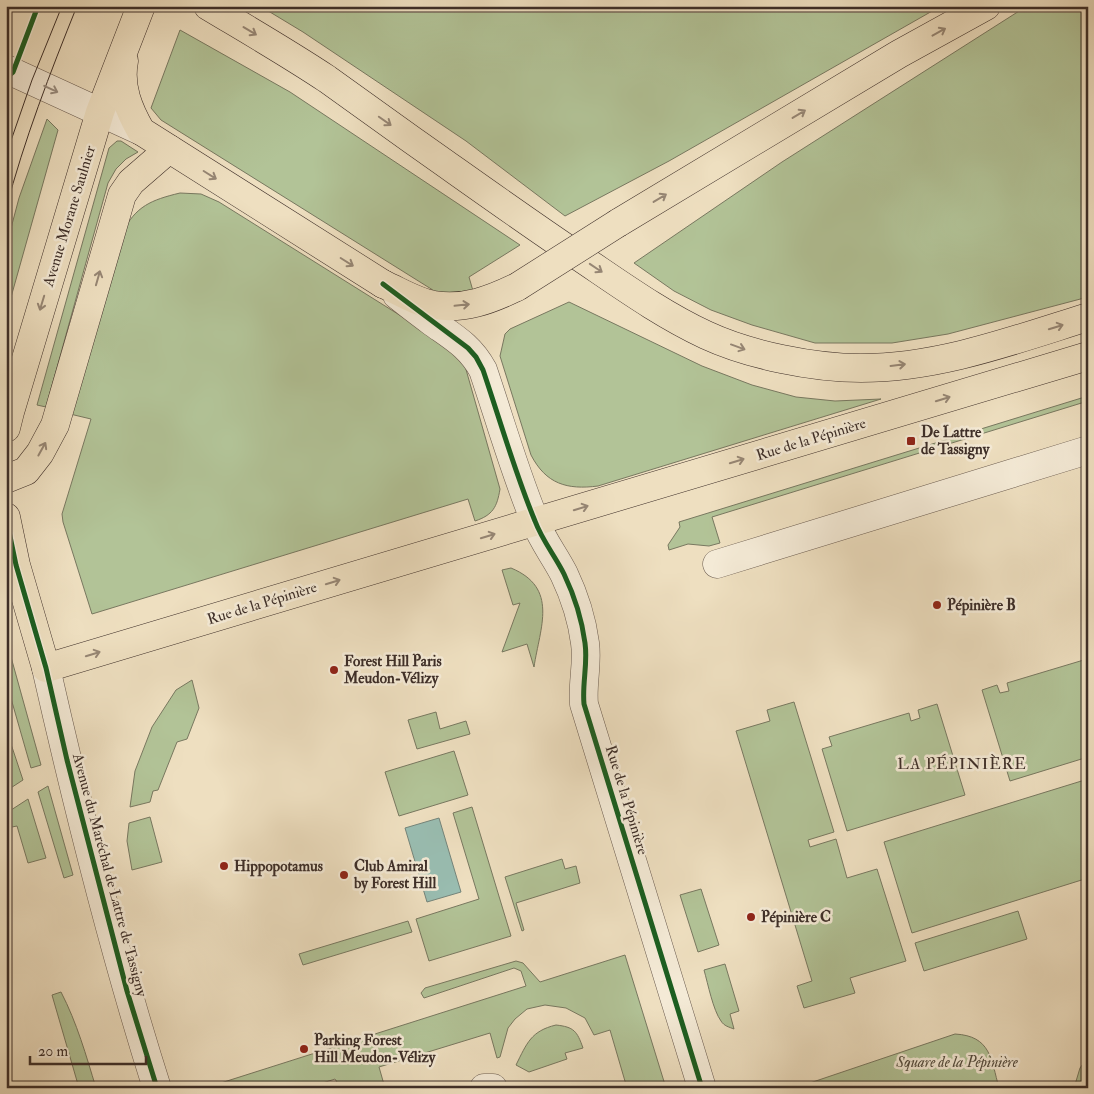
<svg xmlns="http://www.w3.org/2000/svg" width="1094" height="1094" font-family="'IM FELL Double Pica',serif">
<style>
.green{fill:#b2c397;stroke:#787860}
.water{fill:#99bdb1;stroke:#74847a}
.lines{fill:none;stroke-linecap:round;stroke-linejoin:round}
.minor-casing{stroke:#695a4e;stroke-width:29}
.major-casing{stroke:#3d2e28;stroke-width:29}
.highway-casing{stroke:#3d2e28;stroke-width:29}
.minor{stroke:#f4ead6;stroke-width:28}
.major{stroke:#eedfc0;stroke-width:28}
.highway{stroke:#eedfc0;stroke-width:28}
.tram{stroke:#3d2e28;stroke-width:1}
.highway-bridge-casing{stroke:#3d2e28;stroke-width:29;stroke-linecap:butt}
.highway-bridge{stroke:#eedfc0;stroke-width:28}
.cycleway-casing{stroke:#f4ead6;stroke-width:8}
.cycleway{stroke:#1b5e20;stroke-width:5}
.oneway{stroke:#968674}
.oneway2{stroke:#988c7f}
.poi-dot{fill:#8f2418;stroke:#f4ead6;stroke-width:2}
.labels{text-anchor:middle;stroke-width:5;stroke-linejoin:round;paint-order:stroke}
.street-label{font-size:15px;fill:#3d2e28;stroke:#f4ead6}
.poi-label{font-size:15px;font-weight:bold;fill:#3d2e28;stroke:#f4ead6;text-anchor:start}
.park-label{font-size:15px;font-style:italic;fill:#544c3e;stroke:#f4ead6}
.neighbourhood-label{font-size:16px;letter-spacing:1px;fill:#3d2e28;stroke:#f4ead6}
</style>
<rect width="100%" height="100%" fill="#eedfc0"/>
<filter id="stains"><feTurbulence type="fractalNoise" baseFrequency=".004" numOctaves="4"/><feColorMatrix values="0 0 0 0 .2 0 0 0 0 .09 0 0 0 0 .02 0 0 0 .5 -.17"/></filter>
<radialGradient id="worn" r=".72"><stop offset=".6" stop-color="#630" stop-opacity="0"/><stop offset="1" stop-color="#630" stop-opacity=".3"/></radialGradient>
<g class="green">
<path d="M 260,6 L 941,6 L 669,161 L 565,216 L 466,141 L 303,32 Z"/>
<path d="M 1027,6 L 1088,6 L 1088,297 L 948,334 L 892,343 L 815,343 L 752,325 L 711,310 L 674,291 L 634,263 L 782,162 Z"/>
<path d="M 180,30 L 290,92 L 520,245 L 469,277 L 473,291 L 444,297 L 161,120 L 151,108 Z"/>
<path d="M 47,119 L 58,130 L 6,315 L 6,247 L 19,198 Z"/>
<path d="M 117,141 L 121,141 L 138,152 L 126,159 L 116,169 L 108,183 L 46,407 L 37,405 L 109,148 Z"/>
<path d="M 180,193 L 201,194 L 219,202 L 441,341 L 465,366 L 500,489 C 497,507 493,515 475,521 L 468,499 L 92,614 L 63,522 L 62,514 L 91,419 L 70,414 L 122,233 C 136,206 151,200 180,193 Z"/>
<path d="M 569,302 L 702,366 L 752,385 L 796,397 L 835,401 L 881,399 L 598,486 C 567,490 546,484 531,455 L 500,356 L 505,334 L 510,329 Z"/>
<path d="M 1088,396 L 1088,401 L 712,517 L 720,543 L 709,546 L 688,544 L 669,550 L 668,545 L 680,527 L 679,522 Z"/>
<path d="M 511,568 C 559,588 540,627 534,667 L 527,644 L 502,652 L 520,603 L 513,605 L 502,570 Z"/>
<path d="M 11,657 L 41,765 L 31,768 L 6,681 L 6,658 Z"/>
<path d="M 1087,659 L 1088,757 L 1010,781 L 982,690 L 997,685 L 1000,693 L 1009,691 L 1007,683 Z"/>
<path d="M 192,680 L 199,708 L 187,739 L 177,742 L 158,790 L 153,791 L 150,802 L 130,807 L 135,771 L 152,727 L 176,690 Z"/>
<path d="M 794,702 L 834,832 L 808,840 L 810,847 L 836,839 L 847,878 L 877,869 L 906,961 L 850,978 L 855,993 L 804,1008 L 797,986 L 812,981 L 736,731 L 770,721 L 767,710 Z"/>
<path d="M 937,704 L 965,795 L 847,831 L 822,749 L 832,746 L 829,737 L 909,713 L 911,721 L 920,718 L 918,710 Z"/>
<path d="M 436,712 L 440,729 L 466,721 L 470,734 L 417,749 L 408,720 Z"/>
<path d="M 6,729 L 23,780 L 6,791 Z"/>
<path d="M 454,751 L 468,795 L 399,816 L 385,772 Z"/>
<path d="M 1088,779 L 1088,878 L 912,933 L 884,842 Z"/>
<path d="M 48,786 L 73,875 L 64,878 L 38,792 Z"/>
<path d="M 28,799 L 46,858 L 28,863 L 17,826 L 12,827 L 8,812 Z"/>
<path d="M 472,807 L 511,936 L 429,961 L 416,919 L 479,899 L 453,813 Z"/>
<path d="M 150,817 L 162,862 L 132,870 L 127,841 L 129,823 Z"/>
<path d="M 562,859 L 565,869 L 576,866 L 580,883 L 516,903 L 524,930 L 522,931 L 505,877 Z"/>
<path d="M 701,889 L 719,945 L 698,952 L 680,895 Z"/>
<path d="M 1018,911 L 1027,939 L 924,971 L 915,943 Z"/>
<path d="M 408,921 L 412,932 L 303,965 L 299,954 Z"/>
<path d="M 625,955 L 666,1088 L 627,1088 L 610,1030 L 594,1035 L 585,1018 L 566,1008 L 545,1005 L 527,1009 L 515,1019 L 508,1028 L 500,1057 L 497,1058 L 490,1033 L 379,1067 L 385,1088 L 341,1088 L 335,1079 L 307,1088 L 205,1088 L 526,986 L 521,971 L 514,968 L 424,998 L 421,993 L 425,988 L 516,961 L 523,963 L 540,982 Z"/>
<path d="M 725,964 L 739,1011 L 730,1014 L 734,1029 C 729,1027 724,1026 721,1021 C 713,1010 708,984 704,970 Z"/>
<path d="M 61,992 C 77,1023 86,1055 96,1088 L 79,1088 L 52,995 Z"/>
<path d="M 556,1025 C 574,1027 577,1031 583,1048 L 565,1053 L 567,1059 L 529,1072 L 516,1065 C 527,1043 531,1031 556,1025 Z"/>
<path d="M 955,1034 C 991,1036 991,1059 999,1088 L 795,1088 Z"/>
<path d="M 1088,1057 L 1088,1088 L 1074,1088 L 1080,1068 Z"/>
</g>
<path class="water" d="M 439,818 L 461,892 L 427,902 L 405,828 Z"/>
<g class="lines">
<defs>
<g id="minor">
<path d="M 6,69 L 141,131"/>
<path d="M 397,295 C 408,304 420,313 432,322 C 453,337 470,346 483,370 C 500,420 515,473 535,521 C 542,540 555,556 564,574 C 574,595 582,620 585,643 C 588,664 582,683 584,704 L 702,1088"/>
<path d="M 717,564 L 1088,450"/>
<path d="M 46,668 C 78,809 113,950 157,1088"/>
<path d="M 484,1088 L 493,1088"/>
</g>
<g id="major">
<path d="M 124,61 C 119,87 129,110 141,131 L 383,284"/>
<path d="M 6,428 L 10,412 L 100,112 L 141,6"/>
<path d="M 6,479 L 26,471 L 40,453 L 55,425 L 122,195 L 131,182 L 169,149"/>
<path d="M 6,517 L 16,565 L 46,668 L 1088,356"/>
</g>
<g id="highway">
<path d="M 208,6 C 248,30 288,53 327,79 C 355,99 383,119 412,140 C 466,178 520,217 575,254 C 617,282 659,313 706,335 C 749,355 813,368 861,368 C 939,368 1014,340 1088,317"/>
<path d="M 618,223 L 899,54 L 986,6"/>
<path d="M 383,284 C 399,291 416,302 434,305 C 464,310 490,300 517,287"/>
</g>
</defs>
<use href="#minor" class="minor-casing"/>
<use href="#major" class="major-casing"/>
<use href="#highway" class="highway-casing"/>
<use href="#minor" class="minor"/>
<use href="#major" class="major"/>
<use href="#highway" class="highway"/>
<g class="tram">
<path d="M 6,155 L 32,80 L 62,6"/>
<path d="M 6,209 C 24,140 50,73 77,6"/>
</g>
<defs>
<path id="highway-bridge" d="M 517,287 L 618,223"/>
</defs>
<use href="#highway-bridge" class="highway-bridge-casing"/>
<use href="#highway-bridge" class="highway-bridge"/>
<defs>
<g id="cycleway">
<path d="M 6,78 L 13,72 L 38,6"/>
<path d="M 383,284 L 468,348 L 476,357 L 483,370 C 500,420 515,473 535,521 C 542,540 555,556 564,574 C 574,595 582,620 585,643 C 588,664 582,683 584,704 L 702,1088"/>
<path d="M 6,517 L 16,565 L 46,668 L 67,760 L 127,991 L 157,1088"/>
</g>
</defs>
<use href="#cycleway" class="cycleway-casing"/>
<use href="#cycleway" class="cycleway"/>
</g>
<defs><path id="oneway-shaft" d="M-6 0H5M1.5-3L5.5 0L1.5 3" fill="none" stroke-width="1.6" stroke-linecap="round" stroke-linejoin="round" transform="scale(1.25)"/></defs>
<g class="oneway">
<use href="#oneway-shaft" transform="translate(250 31) rotate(31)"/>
<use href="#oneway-shaft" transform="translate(939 32) rotate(-29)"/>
<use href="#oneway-shaft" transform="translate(799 114) rotate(-31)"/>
<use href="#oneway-shaft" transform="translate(385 121) rotate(35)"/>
<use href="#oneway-shaft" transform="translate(210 175) rotate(32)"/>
<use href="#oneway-shaft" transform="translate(660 198) rotate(-31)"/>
<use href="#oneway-shaft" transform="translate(347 262) rotate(32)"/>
<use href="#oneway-shaft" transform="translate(596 268) rotate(34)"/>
<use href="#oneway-shaft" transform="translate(98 278) rotate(-74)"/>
<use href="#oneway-shaft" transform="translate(42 303) rotate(107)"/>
<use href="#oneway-shaft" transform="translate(462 305) rotate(-6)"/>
<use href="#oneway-shaft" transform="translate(1056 327) rotate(-17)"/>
<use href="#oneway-shaft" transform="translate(738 347) rotate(20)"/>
<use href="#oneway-shaft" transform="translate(898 365) rotate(-7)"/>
<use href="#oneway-shaft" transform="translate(943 399) rotate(-17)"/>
<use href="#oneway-shaft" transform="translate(42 449) rotate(-61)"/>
<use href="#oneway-shaft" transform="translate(737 461) rotate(-17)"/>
<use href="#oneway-shaft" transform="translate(581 508) rotate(-17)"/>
<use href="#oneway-shaft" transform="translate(488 536) rotate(-17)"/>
<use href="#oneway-shaft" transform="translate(333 582) rotate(-17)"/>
<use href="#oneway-shaft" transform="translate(93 654) rotate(-17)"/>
</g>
<use class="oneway2" href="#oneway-shaft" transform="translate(51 89) rotate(25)"/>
<g class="poi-dot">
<rect x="906" y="436" width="10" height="10" rx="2.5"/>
<circle cx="937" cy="605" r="5"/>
<circle cx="334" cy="670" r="5"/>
<circle cx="224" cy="866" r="5"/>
<circle cx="344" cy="875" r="5"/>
<circle cx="751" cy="917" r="5"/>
<circle cx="304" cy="1049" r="5"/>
</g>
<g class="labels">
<g class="street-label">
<text transform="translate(69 216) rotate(-73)" y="5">Avenue Morane Saulnier</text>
<text transform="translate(811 439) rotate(-17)" y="5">Rue de la Pépinière</text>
<text transform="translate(262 603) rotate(-17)" y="5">Rue de la Pépinière</text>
<text transform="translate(627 800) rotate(73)" y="5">Rue de la Pépinière</text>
<text transform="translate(110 875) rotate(75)" y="5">Avenue du Maréchal de Lattre de Tassigny</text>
</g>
<g class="poi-label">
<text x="921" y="437">De Lattre<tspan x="921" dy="17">de Tassigny</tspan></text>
<text x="947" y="610">Pépinière B</text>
<text x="344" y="666">Forest Hill Paris<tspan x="344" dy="17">Meudon-Vélizy</tspan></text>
<text x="234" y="871">Hippopotamus</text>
<text x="354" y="871">Club Amiral<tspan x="354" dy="17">by Forest Hill</tspan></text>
<text x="761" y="922">Pépinière C</text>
<text x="314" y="1045">Parking Forest<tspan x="314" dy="17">Hill Meudon-Vélizy</tspan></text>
</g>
<g class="park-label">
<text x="957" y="1067">Square de la Pépinière</text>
</g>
<g class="neighbourhood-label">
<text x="962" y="769">LA PÉPINIÈRE</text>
</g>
</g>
<rect width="1094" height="1094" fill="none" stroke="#eedfc0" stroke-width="25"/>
<rect x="8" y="8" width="1079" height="1079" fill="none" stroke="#3d2e28" stroke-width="2.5"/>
<rect x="12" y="12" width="1069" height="1069" fill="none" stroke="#3d2e28"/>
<path d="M30 1056v8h116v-8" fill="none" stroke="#3d2e28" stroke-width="2.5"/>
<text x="38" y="1056" font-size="15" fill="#3d2e28" stroke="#f4ead6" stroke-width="4" paint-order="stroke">20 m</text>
<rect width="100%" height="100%" filter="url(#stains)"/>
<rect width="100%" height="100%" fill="url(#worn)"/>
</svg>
